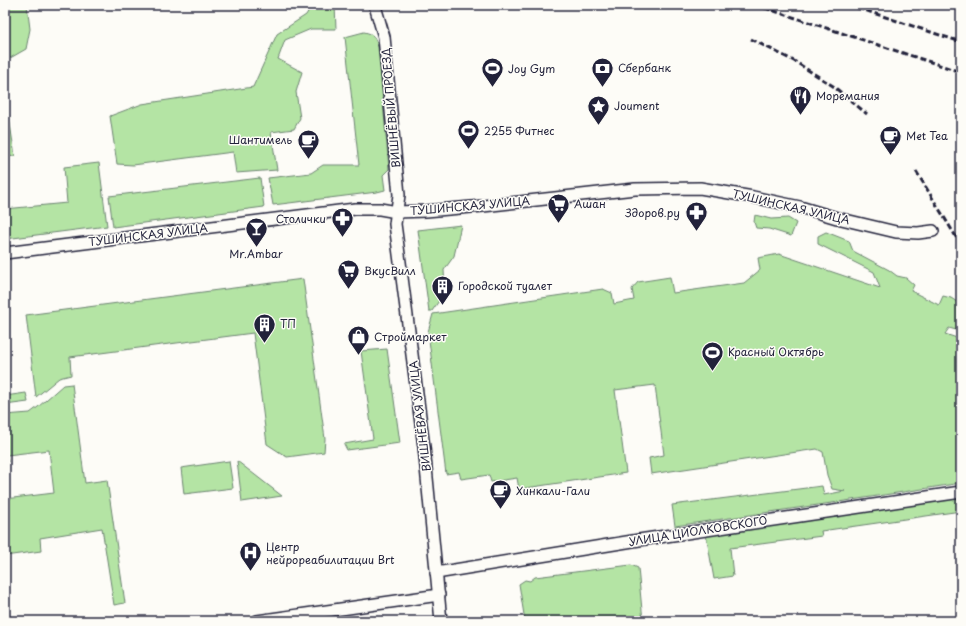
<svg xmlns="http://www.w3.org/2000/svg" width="966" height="626" font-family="'Playpen Sans',sans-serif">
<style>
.green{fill:#b4e4a4;stroke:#6b8370;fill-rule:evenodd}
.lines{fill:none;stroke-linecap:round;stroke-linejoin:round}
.street-casing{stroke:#22223b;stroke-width:14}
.street{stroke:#fdfcf7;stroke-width:11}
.rail{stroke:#22223b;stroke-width:3;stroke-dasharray:6 3;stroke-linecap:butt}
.labels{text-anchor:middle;stroke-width:3;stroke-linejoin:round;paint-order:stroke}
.poi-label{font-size:11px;fill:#22223b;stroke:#fdfcf7;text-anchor:start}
.street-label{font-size:11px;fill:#22223b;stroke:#fdfcf7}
</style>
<rect width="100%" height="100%" fill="#fdfcf7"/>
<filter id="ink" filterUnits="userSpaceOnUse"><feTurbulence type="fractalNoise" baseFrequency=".025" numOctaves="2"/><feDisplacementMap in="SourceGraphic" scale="8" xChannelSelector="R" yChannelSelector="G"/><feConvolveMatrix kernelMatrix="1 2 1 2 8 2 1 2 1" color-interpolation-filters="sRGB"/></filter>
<g filter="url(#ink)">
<g class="green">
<path d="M 5,5 L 27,5 L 30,29 L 26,49 L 5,61 Z"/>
<path d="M 312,5 L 335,5 L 336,29 L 311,29 L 285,40 L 278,59 L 302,72 L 296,92 L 300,118 L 294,129 L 271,132 L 277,170 L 236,173 L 233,152 L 133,165 L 117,164 L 110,116 L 142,104 L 253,87 L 277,34 L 306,15 Z"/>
<path d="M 364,32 C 374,34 375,37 378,47 L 389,169 L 383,175 L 385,190 L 377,192 L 273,205 L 268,178 L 311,173 L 323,165 L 359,165 L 345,37 Z"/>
<path d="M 5,91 L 14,150 L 15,156 L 5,157 Z"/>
<path d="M 99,163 L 107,226 L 5,239 L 5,209 L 67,203 L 64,167 Z"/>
<path d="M 260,178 L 264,207 L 113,227 L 109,196 Z"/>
<path d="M 755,215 L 771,219 L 788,218 L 796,223 L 791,236 L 769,229 L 756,228 L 754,222 Z"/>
<path d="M 461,225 L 454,256 L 444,270 L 445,292 L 432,311 L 429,311 L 418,230 Z"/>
<path d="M 826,232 L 849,241 L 853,251 L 889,270 L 897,276 L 906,278 L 914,285 L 911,291 L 939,305 L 943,296 L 951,298 L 957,302 L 961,303 L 961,483 L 845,501 L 675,526 L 672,505 L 822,486 L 824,495 L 845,491 L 832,489 L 827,475 L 823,452 L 817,449 L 651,474 L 649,458 L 664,455 L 655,385 L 615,390 L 626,473 L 519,489 L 517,478 L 491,482 L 489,475 L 461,479 L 459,472 L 446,474 L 428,332 L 433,314 L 603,289 L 612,293 L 614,304 L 634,300 L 632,289 L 638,282 L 670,277 L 673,293 L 744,283 L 760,270 L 758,258 L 779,254 L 880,288 L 874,272 L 818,244 L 818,236 ZM 949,328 L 956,330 L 957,338 L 945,334 Z"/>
<path d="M 303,279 L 325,439 L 324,452 L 287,457 L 267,444 L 253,333 L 70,357 L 71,375 L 59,378 L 36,397 L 26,315 Z"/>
<path d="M 387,349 L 400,443 L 347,450 L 344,444 L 373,439 L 361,351 Z"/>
<path d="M 72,384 L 85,483 L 107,480 L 125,603 L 114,605 L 102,528 L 40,538 L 41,551 L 5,556 L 5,499 L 54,493 L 49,450 L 7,455 L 8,462 L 5,462 L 5,415 L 30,413 L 38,407 L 63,385 Z"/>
<path d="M 26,393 L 28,402 L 5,405 L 5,396 Z"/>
<path d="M 229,461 L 233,488 L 184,494 L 181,468 Z"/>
<path d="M 237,461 L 282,496 L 242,502 Z"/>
<path d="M 961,495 L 961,511 L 821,531 L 822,536 L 730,548 L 733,576 L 714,579 L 706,534 Z"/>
<path d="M 631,565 L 638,568 L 643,621 L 525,621 L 519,584 L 525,580 L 530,581 L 535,577 Z"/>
</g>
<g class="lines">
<defs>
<g id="street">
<path d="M 374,5 L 375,6 L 384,37 L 399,195 L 395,224 L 397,239 L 424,447 L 441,621"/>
<path d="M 5,253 L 355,209 L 380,209 L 397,212 L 426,211 L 483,206 L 635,189 L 700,188 L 753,197 L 800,207 L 837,218 L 896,232 L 918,233 L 933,231"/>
<path d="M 436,573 L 639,540 L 961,492"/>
<path d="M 257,621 L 439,595"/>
</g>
</defs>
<use href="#street" class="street-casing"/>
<use href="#street" class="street"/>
<g class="rail">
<path d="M 756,5 L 961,72"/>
<path d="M 849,5 L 961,42"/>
<path d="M 751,39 L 794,61 L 833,86 L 867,114"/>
<path d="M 916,171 L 961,245"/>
</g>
</g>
</g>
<defs>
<symbol id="bank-pin" viewBox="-11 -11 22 30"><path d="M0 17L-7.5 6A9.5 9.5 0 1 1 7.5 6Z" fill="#22223b" stroke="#fdfcf7"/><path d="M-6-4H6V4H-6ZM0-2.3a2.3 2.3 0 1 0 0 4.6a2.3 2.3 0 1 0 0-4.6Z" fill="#fff"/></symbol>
<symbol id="stadium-pin" viewBox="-11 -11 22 30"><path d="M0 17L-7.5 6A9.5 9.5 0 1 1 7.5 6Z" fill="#22223b" stroke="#fdfcf7"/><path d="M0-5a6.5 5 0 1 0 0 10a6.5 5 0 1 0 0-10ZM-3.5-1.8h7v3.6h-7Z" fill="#fff"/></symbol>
<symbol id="restaurant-pin" viewBox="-11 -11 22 30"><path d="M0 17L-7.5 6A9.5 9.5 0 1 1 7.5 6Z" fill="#22223b" stroke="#fdfcf7"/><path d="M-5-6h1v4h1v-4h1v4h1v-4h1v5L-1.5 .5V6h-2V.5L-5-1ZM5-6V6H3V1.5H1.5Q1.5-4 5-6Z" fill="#fff"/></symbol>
<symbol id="sight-pin" viewBox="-11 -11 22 30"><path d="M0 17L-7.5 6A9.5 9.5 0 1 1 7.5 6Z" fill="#22223b" stroke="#fdfcf7"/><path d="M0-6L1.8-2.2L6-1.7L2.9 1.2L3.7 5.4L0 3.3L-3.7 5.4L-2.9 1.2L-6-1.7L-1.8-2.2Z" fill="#fff"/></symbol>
<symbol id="cafe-pin" viewBox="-11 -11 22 30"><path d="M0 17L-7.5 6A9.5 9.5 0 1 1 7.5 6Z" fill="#22223b" stroke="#fdfcf7"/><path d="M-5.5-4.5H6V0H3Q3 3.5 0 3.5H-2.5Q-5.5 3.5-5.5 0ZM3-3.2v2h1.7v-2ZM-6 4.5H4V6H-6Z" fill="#fff"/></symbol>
<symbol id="supermarket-pin" viewBox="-11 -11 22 30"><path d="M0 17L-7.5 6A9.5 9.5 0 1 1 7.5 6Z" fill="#22223b" stroke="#fdfcf7"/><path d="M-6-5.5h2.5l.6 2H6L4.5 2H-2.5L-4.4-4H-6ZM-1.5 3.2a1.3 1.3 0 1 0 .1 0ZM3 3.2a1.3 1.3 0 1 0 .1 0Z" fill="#fff"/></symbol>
<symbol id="pharmacy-pin" viewBox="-11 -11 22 30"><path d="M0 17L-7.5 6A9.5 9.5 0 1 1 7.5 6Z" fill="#22223b" stroke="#fdfcf7"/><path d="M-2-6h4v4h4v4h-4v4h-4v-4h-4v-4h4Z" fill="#fff"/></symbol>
<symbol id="bar-pin" viewBox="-11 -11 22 30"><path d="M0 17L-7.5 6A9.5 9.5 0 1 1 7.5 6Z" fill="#22223b" stroke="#fdfcf7"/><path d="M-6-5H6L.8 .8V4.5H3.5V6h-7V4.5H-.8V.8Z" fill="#fff"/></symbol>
<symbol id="building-pin" viewBox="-11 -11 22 30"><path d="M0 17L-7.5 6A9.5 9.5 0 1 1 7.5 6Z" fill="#22223b" stroke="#fdfcf7"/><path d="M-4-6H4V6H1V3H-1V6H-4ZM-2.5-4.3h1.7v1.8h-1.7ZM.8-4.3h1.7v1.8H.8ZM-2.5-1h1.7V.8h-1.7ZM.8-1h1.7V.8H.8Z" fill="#fff"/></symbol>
<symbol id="shop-pin" viewBox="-11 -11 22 30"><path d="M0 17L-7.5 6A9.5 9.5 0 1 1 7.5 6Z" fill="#22223b" stroke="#fdfcf7"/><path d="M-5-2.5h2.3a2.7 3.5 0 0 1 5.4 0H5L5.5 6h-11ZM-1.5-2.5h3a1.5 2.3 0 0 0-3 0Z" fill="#fff"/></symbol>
<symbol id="hospital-pin" viewBox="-11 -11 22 30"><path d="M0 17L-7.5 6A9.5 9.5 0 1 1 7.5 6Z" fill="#22223b" stroke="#fdfcf7"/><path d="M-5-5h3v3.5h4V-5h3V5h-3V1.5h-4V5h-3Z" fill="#fff"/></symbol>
</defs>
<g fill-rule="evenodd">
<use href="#bank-pin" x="590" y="56" width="25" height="34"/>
<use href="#stadium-pin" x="480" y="56" width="25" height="34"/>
<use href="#restaurant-pin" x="788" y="84" width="25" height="34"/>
<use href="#sight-pin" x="586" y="94" width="25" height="34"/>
<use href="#stadium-pin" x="456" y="118" width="25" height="34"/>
<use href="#cafe-pin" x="878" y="124" width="25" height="34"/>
<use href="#cafe-pin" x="296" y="128" width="25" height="34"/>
<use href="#supermarket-pin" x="546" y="192" width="25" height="34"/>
<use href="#pharmacy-pin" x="684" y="200" width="25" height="34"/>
<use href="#pharmacy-pin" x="330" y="206" width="25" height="34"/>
<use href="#bar-pin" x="244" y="216" width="25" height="34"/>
<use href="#supermarket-pin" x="336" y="258" width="25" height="34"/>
<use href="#building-pin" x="430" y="274" width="25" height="34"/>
<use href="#building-pin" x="252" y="312" width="25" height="34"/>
<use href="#shop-pin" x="346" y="324" width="25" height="34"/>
<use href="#stadium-pin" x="700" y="340" width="25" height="34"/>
<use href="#cafe-pin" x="488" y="478" width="25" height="34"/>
<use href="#hospital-pin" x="238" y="540" width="25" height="34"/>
</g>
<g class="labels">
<g class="poi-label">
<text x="618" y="72">Сбербанк</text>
<text x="508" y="73">Joy Gym</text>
<text x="816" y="100">Моремания</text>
<text x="614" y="110">Joument</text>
<text x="484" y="135">2255 Фитнес</text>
<text x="906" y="140">Met Tea</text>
<text x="292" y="144" text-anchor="end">Шантимель</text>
<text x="574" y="208">Ашан</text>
<text x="680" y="217" text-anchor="end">Здоров.ру</text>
<text x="326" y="223" text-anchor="end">Столички</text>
<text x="256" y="258" text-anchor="middle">Mr.Ambar</text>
<text x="364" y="275">ВкусВилл</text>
<text x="458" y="290">Городской туалет</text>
<text x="280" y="328">ТП</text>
<text x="374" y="341">Строймаркет</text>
<text x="728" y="356">Красный Октябрь</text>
<text x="516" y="495">Хинкали-Гали</text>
<text x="266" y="551">Центр<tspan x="266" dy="13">нейрореабилитации Brt</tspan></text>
</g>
<g class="street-label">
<text transform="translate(391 108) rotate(-95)" y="4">ВИШНЁВЫЙ ПРОЕЗД</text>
<text transform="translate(470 206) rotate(-5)" y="4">ТУШИНСКАЯ УЛИЦА</text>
<text transform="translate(791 207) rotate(13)" y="4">ТУШИНСКАЯ УЛИЦА</text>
<text transform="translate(148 235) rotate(-7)" y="4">ТУШИНСКАЯ УЛИЦА</text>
<text transform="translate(420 416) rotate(-97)" y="4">ВИШНЁВАЯ УЛИЦА</text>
<text transform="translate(698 531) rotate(-9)" y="4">УЛИЦА ЦИОЛКОВСКОГО</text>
</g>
</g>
<rect width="966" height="626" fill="none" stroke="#fdfcf7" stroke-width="20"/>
<rect x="10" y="10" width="946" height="606" fill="none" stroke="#22223b" stroke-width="1.5" filter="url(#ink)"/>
</svg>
